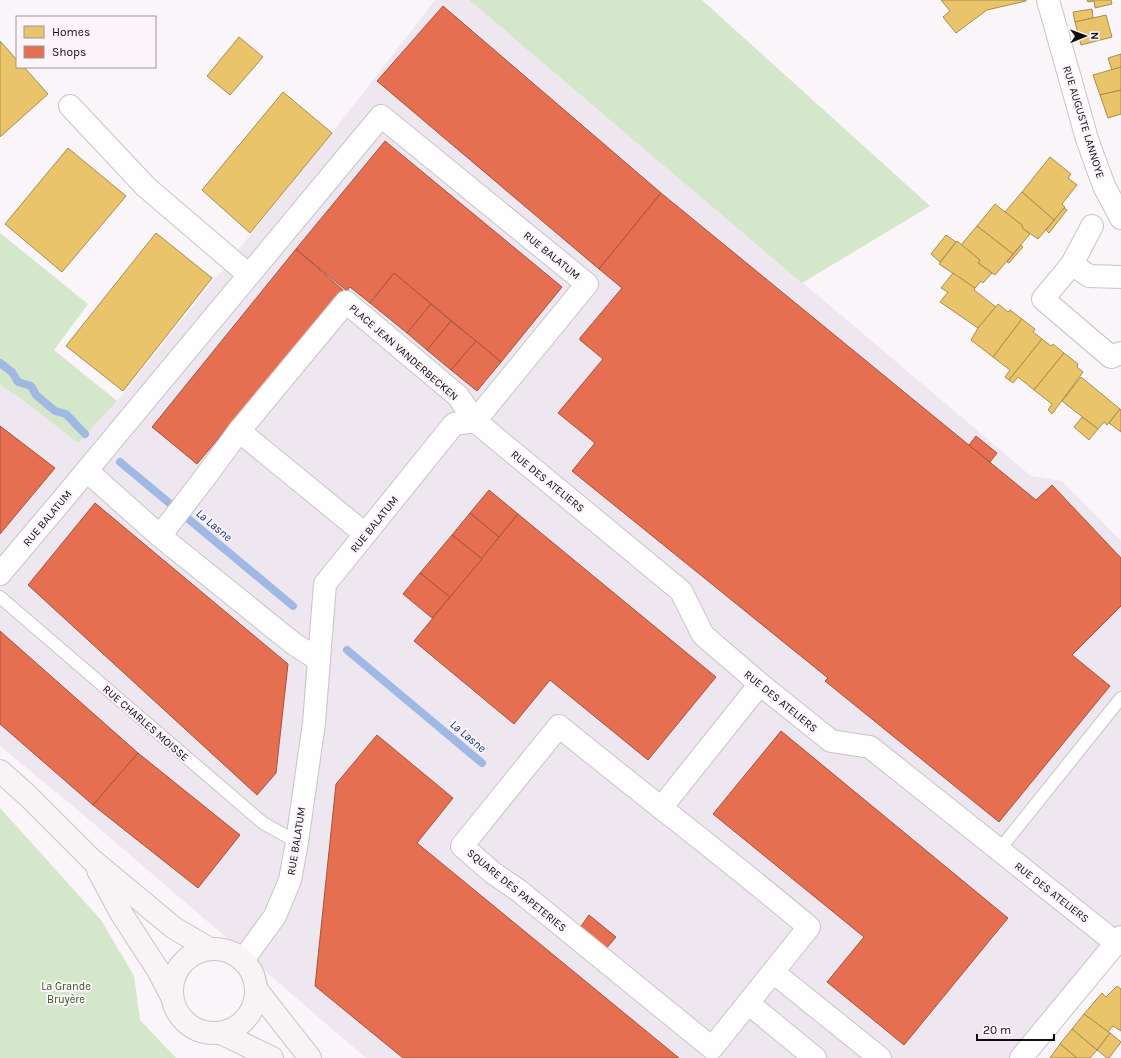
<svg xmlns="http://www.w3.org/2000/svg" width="1121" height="1058" font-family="Karla,sans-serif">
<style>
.built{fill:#efe7ef}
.green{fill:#d4e7ca}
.homes{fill:#e9c46a;stroke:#a88d4f}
.shops{fill:#e76f51;stroke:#a6523d}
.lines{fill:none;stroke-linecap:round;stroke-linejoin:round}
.stream{stroke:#9fb8e4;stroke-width:8}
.lane-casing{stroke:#c7c4c7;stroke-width:14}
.street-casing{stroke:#c7c4c7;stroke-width:24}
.secondary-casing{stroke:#c7c4c7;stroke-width:24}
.lane{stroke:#fefefe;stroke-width:12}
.street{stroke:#fefefe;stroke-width:22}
.secondary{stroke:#f8f4f6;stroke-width:22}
.labels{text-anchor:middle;stroke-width:4;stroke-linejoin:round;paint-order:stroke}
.street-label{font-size:11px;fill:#0f0d0f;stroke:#fbf4fa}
.park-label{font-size:11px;fill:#315818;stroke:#fbf4fa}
.water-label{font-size:12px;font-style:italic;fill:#04347b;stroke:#fbf4fa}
</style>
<rect width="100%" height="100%" fill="#faf5f9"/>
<path class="built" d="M 435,0 L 469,0 L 1031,476 L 1062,481 L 1121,541 L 1121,929 L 1015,1058 L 366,1058 L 79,811 L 0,746 L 0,385 L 20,398 L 78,443 L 85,434 L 117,401 L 332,133 Z"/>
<g class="green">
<path d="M 469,0 L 702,0 L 930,206 L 802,283 Z"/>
<path d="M 0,233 L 88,304 L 54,350 L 117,401 L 78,443 L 20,398 L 0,385 Z"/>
<path d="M 0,808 L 101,920 L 134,976 L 140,1020 L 176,1058 L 0,1058 Z"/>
</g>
<g class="homes">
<path d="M 941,0 L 1026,0 L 1026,1 L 987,10 L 956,33 L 943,17 L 950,11 Z"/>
<path d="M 1087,0 L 1111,0 L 1112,4 L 1095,8 L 1094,1 L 1088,2 Z"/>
<path d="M 1092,9 L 1093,18 L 1075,22 L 1073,12 Z"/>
<path d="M 1106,15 L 1112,37 L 1081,45 L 1075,22 Z"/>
<path d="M 239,37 L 263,57 L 230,95 L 207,76 Z"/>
<path d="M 0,41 L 17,60 L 17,67 L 24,67 L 48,94 L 0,137 Z"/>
<path d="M 1121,54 L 1121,67 L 1112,70 L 1108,58 Z"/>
<path d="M 1121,67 L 1121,90 L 1100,95 L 1093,75 Z"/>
<path d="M 1121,90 L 1121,114 L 1108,118 L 1100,95 Z"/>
<path d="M 283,92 L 332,133 L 250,233 L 202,190 Z"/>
<path d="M 68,148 L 126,196 L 62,272 L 5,224 Z"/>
<path d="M 1050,157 L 1071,174 L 1068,178 L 1077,185 L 1062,204 L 1065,207 L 1054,220 L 1022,192 Z"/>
<path d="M 1022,192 L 1054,220 L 1038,239 L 1022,228 L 1023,226 L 1005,212 Z"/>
<path d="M 995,204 L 1023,226 L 1022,228 L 1030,234 L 1013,254 L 977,226 Z"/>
<path d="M 1064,208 L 1067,210 L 1049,233 L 1046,230 Z"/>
<path d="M 977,226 L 1013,254 L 995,275 L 978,263 L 980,260 L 961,245 Z"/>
<path d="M 156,233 L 212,278 L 123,391 L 66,346 Z"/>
<path d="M 946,235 L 956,242 L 940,262 L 931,254 Z"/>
<path d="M 957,241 L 980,260 L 978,263 L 992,273 L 983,283 L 981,281 L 975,288 L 939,264 Z"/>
<path d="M 1021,245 L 1023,247 L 1009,263 L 1007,262 Z"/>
<path d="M 953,273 L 975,288 L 974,290 L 996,307 L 978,328 L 940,302 L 948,292 L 941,288 Z"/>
<path d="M 998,304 L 1008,312 L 1010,310 L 1022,319 L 993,357 L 971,340 L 978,328 Z"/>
<path d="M 1022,319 L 1035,329 L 1033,332 L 1042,339 L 1009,380 L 1005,377 L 1010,370 L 993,357 Z"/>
<path d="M 1042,339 L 1051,346 L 1053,344 L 1064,353 L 1034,390 L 1018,377 L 1013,383 L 1009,380 Z"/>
<path d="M 1064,353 L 1078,364 L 1077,367 L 1083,372 L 1052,414 L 1048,410 L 1052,404 L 1034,390 Z"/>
<path d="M 1081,377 L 1120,409 L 1107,425 L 1104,422 L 1098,429 L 1062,401 Z"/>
<path d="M 1120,409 L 1121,410 L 1121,432 L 1109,423 Z"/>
<path d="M 1082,417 L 1098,429 L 1089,440 L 1074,427 Z"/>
<path d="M 1117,986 L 1121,989 L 1121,1031 L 1113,1026 L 1108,1032 L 1084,1014 L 1102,993 L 1106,997 Z"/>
<path d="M 1084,1014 L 1110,1033 L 1097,1050 L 1072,1029 Z"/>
<path d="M 1072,1029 L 1097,1050 L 1090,1058 L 1077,1058 L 1060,1044 Z"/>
<path d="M 1110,1033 L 1121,1042 L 1109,1058 L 1107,1058 L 1097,1050 Z"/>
<path d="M 1060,1044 L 1077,1058 L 1050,1058 Z"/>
</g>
<g class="shops">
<path d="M 443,6 L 661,193 L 599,269 L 377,81 Z"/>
<path d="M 385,141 L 562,287 L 501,362 L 394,273 L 370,303 L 350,287 L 347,291 L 296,249 Z"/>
<path d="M 661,193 L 1036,500 L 1052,485 L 1121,558 L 1121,606 L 1072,655 L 1110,686 L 999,822 L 825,681 L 828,678 L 572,471 L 595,443 L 558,413 L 603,359 L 580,340 L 580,338 L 622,288 L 599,269 Z"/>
<path d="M 296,249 L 343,290 L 197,464 L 152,427 Z"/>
<path d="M 394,273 L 431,304 L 407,333 L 370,303 Z"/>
<path d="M 431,304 L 451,321 L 427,350 L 407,333 Z"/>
<path d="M 451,321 L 476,341 L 451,370 L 427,350 Z"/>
<path d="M 476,341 L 501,362 L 477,391 L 451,370 Z"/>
<path d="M 0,426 L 55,468 L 0,534 Z"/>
<path d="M 976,436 L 997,453 L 990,462 L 969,445 Z"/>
<path d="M 489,490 L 518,514 L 499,537 L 470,513 Z"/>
<path d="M 95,503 L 288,664 L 276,773 L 257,795 L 28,585 Z"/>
<path d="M 470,513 L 499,537 L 482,559 L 452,535 Z"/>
<path d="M 518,514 L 716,677 L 648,760 L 550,680 L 514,724 L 414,641 Z"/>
<path d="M 452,535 L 482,559 L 450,597 L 420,573 Z"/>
<path d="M 420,573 L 450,597 L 432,618 L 403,594 Z"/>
<path d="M 0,631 L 138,753 L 93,805 L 0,724 Z"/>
<path d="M 781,731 L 1008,918 L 904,1045 L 827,982 L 864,937 L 713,814 Z"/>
<path d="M 377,735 L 453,798 L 417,843 L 679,1058 L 403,1058 L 315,986 L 336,784 Z"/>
<path d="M 138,753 L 240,835 L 198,888 L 93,805 Z"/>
<path d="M 589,915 L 616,937 L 605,950 L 579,929 Z"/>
</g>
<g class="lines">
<g class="stream">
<path d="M 0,363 L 12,372 L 18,382 L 31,386 L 36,395 L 55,411 L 66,414 L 85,434"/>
<path d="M 120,462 L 293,606"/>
<path d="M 347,650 L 482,763"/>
</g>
<defs>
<g id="lane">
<path d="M 0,597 L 263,823 L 297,842"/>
<path d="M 999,850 L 1121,698"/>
</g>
<g id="street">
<path d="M 1048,0 L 1087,139 L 1104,186 L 1121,218"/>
<path d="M 70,106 L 146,187 L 249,275"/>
<path d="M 1092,226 L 1072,264 L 1043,299 L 1111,357 L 1121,353"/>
<path d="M 1072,264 L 1089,276 L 1121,277"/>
<path d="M 239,431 L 365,534"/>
<path d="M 87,471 L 160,536 L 294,644 L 319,660"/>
<path d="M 160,536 L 206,476 L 239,431 L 346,302 L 458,396 L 475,421 L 681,591 L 703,635 L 760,684 L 831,741 L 870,747 L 1116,943"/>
<path d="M 0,574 C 128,422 255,269 381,116 L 587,284 L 475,421 L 454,424 L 325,584 L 314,723 L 297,842 L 290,880 L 275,916 L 243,960"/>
<path d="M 559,726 C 642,794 727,858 809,927 L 712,1048 L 518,890 L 493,873 L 462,846 Z"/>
<path d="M 661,808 L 760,684"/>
<path d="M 773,972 L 880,1058"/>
<path d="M 748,1003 L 815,1058"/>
<path d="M 1021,1058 L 1121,937"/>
</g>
<g id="secondary">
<path d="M 0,771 L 27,795 L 92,860 L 174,928 L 208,948"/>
<path d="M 98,870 L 121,913 L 158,970 L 171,995"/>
<circle cx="214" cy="991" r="42"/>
<path d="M 256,989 L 310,1058"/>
<path d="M 221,1033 L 272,1058"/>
</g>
</defs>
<use href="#lane" class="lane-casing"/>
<use href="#street" class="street-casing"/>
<use href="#secondary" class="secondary-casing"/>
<use href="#lane" class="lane"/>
<use href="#street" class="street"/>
<use href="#secondary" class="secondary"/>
</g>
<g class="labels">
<g class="street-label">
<text transform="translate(1084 122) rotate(73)" y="4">RUE AUGUSTE LANNOYE</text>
<text transform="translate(552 255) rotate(39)" y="4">RUE BALATUM</text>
<text transform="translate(404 352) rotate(41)" y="4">PLACE JEAN VANDERBECKEN</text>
<text transform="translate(548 481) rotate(39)" y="4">RUE DES ATELIERS</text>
<text transform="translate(47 518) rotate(-50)" y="4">RUE BALATUM</text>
<text transform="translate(374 524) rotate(-51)" y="4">RUE BALATUM</text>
<text transform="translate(781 701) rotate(39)" y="4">RUE DES ATELIERS</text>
<text transform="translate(146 723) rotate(41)" y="4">RUE CHARLES MOISSE</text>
<text transform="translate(296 841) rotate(-81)" y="4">RUE BALATUM</text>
<text transform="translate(517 890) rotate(39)" y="4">SQUARE DES PAPETERIES</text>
<text transform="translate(1052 892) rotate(38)" y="4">RUE DES ATELIERS</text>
</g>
<g class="park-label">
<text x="66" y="990">La Grande<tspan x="66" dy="13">Bruyère</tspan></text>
</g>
<g class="water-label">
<text transform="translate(214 525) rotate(40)" y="4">La Lasne</text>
<text transform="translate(468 736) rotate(40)" y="4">La Lasne</text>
</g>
</g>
<rect x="16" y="16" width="140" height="52" fill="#fbf4fa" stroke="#9d989c"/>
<rect x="24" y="26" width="20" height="12" fill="#e9c46a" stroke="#9d989c"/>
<text x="52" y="36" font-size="12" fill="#0f0d0f">Homes</text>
<rect x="24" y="46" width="20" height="12" fill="#e76f51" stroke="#9d989c"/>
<text x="52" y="56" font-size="12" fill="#0f0d0f">Shops</text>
<g transform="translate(1085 36) rotate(89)" stroke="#fbf4fa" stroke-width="3" paint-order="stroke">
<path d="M0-3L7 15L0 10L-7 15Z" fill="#0f0d0f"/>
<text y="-6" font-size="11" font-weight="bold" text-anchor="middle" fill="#0f0d0f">N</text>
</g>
<path d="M977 1034v6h77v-6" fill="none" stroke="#0f0d0f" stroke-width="2"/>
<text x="983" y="1034" font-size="12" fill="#0f0d0f" stroke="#fbf4fa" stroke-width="3" paint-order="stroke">20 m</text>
</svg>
